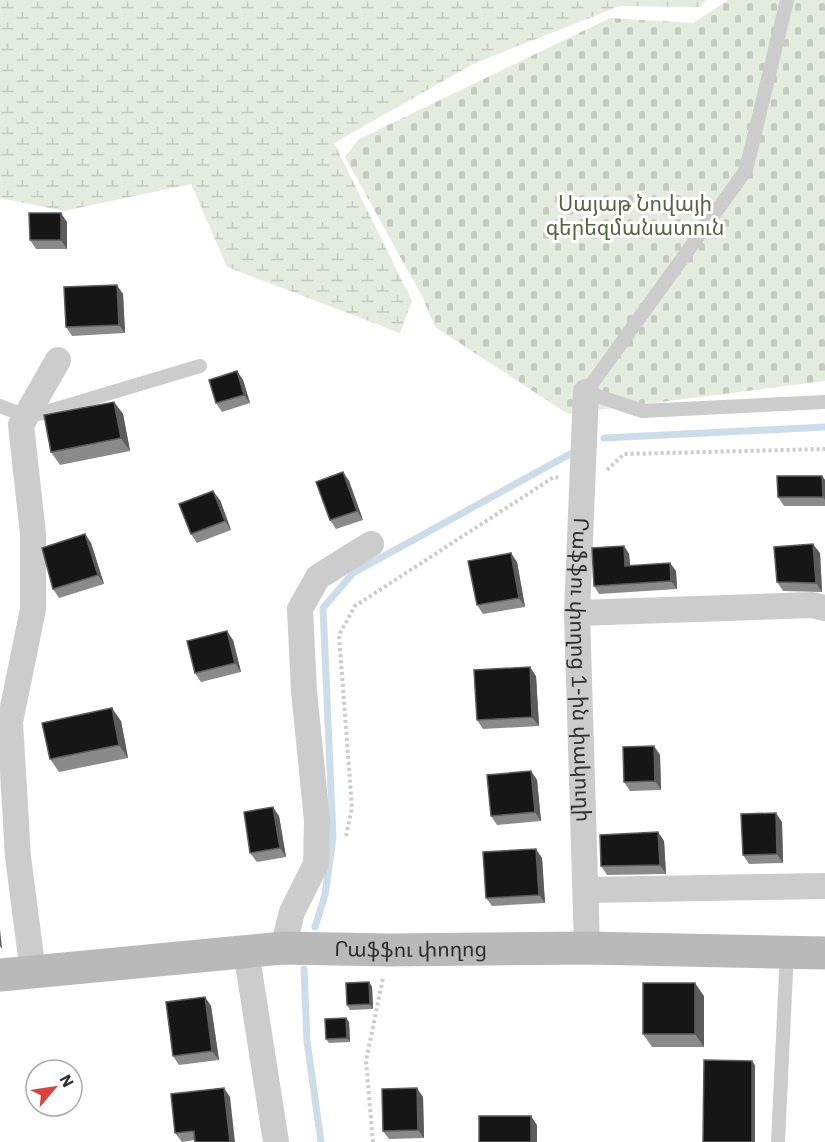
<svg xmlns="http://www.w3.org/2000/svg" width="825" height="1142" font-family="'IBM Plex Sans','Noto Sans Armenian',sans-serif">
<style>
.wetland{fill:url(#wetland-marsh)}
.cemetery{fill:url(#cemetery-stones)}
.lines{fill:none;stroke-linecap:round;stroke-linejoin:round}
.stream{stroke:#ccdce9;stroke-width:7}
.path{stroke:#ccc;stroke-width:4;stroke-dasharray:3 3;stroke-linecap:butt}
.service{stroke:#ccc;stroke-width:14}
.minor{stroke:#ccc;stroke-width:26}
.secondary{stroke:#b9b9b9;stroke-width:33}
.wall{fill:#8a8a8a}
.shaded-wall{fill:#5c5c5c}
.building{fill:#161616;stroke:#5c5c5c;stroke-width:1.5}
.labels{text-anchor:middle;stroke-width:6;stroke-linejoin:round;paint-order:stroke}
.park-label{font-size:21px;fill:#4f6840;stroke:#fff}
.street-label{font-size:21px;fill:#2f2f2f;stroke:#fff}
</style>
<defs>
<pattern id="wetland-marsh" width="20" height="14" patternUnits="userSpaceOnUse" patternTransform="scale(1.5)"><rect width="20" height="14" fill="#e4ebdf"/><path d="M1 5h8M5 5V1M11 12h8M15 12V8" fill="none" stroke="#c4cac0"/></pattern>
<pattern id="cemetery-stones" width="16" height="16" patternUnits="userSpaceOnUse" patternTransform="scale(1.5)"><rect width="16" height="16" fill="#e4ebdf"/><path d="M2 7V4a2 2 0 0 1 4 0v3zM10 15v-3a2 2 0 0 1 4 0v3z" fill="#c4cac0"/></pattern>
</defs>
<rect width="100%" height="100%" fill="#fff"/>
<path class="wetland" d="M 0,0 L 706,0 L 700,7 L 620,6 L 475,63 L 334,143 L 412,301 L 400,333 L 227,267 L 191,184 L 64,211 L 0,198 Z"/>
<path class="cemetery" d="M 728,0 L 825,0 L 825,381 L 568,414 L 435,327 L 423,298 L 345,157 L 359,139 L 610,18 L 693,23 Z"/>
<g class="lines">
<g class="stream">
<path d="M 604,438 L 825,427"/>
<path d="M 315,927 L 325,895 L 333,837 L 323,608 L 353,573 L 572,453"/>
<path d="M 304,969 L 307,1041 L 321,1142"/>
</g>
<g class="path">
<path d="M 607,470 L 624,454 L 825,449"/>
<path d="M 346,836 L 352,808 L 339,635 L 355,606 L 554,477 L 561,478"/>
<path d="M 373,1142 L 366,1061 L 383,978"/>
</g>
<g class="service">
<path d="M 787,0 L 746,170 L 586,392 L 642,411 L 825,402"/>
<path d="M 0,406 L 26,416 L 43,413 L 200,366"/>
<path d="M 778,1142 L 787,952"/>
</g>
<g class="minor">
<path id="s1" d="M 586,392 L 577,613 L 587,948"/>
<path d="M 577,613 L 812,605 L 825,608"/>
<path d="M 586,890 L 825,886"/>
<path d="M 283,948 L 292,912 L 316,864 L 317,821 L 304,691 L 300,609 L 318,577 L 371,544"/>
<path d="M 246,951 L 276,1142"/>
<path d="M 33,972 L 18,857 L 10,722 L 33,609 L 33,534 L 21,425 L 58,360"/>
</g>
<path class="secondary" id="s2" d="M 0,975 L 283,948 L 389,950 L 587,948 L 825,953"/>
</g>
<g class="wall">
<path d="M 67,222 L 67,249 L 36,249 L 30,240 Z"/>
<path d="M 123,294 L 125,333 L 72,336 L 66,327 Z"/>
<path d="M 237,371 L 243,380 L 250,403 L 222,412 L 216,403 Z"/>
<path d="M 114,402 L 123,414 L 130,451 L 60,465 L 51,452 Z"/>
<path d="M 343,472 L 349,481 L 363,520 L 336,529 L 330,520 Z"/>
<path d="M 822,476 L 825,480 L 825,506 L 784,506 L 778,497 Z"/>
<path d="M 220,500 L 231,530 L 197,543 L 191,534 Z"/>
<path d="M 85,534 L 91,543 L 104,584 L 59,598 L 53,589 Z"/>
<path d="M 624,546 L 629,554 L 630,566 L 670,563 L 676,571 L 677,589 L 599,594 L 594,586 Z"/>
<path d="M 820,553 L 822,592 L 783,591 L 777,582 Z"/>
<path d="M 517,562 L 525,607 L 483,614 L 477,605 Z"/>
<path d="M 233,640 L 241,672 L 201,682 L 195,673 Z"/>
<path d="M 536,676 L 539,726 L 483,729 L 477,720 Z"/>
<path d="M 121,721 L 128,758 L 59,772 L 50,759 Z"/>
<path d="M 654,746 L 660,755 L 661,790 L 630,791 L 624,782 Z"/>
<path d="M 531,771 L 537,780 L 541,821 L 497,825 L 491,816 Z"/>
<path d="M 279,816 L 286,857 L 257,862 L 250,853 Z"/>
<path d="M 782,822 L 783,863 L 749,864 L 743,855 Z"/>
<path d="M 658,832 L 664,841 L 666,874 L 607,875 L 601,866 Z"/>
<path d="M 542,858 L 545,903 L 492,906 L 486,898 Z"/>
<path d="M 369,982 L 372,987 L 373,1009 L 350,1010 L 347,1005 Z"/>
<path d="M 704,996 L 704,1047 L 652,1047 L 643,1034 Z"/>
<path d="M 205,997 L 211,1006 L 219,1060 L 179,1065 L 173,1056 Z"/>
<path d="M 346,1018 L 349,1022 L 350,1042 L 329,1043 L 326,1039 Z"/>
<path d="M 230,1097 L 195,1140 L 182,1142 L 175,1133 Z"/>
<path d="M 423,1097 L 424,1138 L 389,1139 L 383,1131 Z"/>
</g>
<g class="shaded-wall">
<path d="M 61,213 L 67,222 L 67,249 L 61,240 Z"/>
<path d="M 117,285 L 123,294 L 125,333 L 119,325 Z"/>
<path d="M 237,371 L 243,380 L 250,403 L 244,395 Z"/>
<path d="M 114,402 L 123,414 L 130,451 L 121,438 Z"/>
<path d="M 343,472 L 349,481 L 363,520 L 357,511 Z"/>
<path d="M 822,476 L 825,480 L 825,500 L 823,497 Z"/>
<path d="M 213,491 L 220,500 L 231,530 L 225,521 Z"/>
<path d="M 85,534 L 91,543 L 104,584 L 98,575 Z"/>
<path d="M 813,544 L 820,553 L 822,592 L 816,583 Z"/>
<path d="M 624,546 L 629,554 L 631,574 L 625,566 Z"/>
<path d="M 511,553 L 517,562 L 525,607 L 519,598 Z"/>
<path d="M 670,563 L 676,571 L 677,589 L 671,581 Z"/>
<path d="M 227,631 L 233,640 L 241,672 L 235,663 Z"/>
<path d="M 530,667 L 536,676 L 539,726 L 532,717 Z"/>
<path d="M 112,708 L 121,721 L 128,758 L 119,745 Z"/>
<path d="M 654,746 L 660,755 L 661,790 L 655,781 Z"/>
<path d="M 531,771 L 537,780 L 541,821 L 535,812 Z"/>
<path d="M 273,807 L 279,816 L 286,857 L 280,848 Z"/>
<path d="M 776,813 L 782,822 L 783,863 L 777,854 Z"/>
<path d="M 658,832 L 664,841 L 666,874 L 660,865 Z"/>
<path d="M 536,849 L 542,858 L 545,903 L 539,895 Z"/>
<path d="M 0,929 L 2,949 L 0,946 Z"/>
<path d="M 369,982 L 372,987 L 373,1009 L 370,1004 Z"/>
<path d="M 695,983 L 704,996 L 704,1047 L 695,1034 Z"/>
<path d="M 205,997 L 211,1006 L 219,1060 L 212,1051 Z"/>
<path d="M 346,1018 L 349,1022 L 350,1042 L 347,1038 Z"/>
<path d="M 752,1061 L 755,1065 L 755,1142 L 752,1142 Z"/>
<path d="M 224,1088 L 230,1097 L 235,1142 L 230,1142 Z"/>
<path d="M 417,1088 L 423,1097 L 424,1138 L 418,1130 Z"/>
<path d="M 531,1116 L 537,1125 L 537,1142 L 531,1142 Z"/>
</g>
<g class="building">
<path d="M 29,213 L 61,213 L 61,240 L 30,240 Z"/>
<path d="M 117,285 L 119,325 L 66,327 L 64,287 Z"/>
<path d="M 237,371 L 244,395 L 216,403 L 209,380 Z"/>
<path d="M 114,402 L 121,438 L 51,452 L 44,415 Z"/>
<path d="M 343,472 L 357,511 L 330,520 L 316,482 Z"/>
<path d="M 777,476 L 822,476 L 823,497 L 778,497 Z"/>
<path d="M 213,491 L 225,521 L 191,534 L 179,504 Z"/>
<path d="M 85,534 L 98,575 L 53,589 L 42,548 Z"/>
<path d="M 813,544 L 816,583 L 777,582 L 774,547 Z"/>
<path d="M 624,546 L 625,566 L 670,563 L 671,581 L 594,586 L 592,548 Z"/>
<path d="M 511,553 L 519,598 L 477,605 L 468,561 Z"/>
<path d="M 227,631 L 235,663 L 195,673 L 187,641 Z"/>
<path d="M 530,667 L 532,717 L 477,720 L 474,670 Z"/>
<path d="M 112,708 L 119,745 L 50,759 L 42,723 Z"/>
<path d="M 654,746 L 655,781 L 624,782 L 623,747 Z"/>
<path d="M 531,771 L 535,812 L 491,816 L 487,775 Z"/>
<path d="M 273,807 L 280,848 L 250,853 L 244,812 Z"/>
<path d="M 776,813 L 777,854 L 743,855 L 741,814 Z"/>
<path d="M 658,832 L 660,865 L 601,866 L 600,835 Z"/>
<path d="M 536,849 L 539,895 L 486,898 L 483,852 Z"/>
<path d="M 369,982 L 370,1004 L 347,1005 L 346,983 Z"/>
<rect x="643" y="983" width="52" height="51"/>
<path d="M 205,997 L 212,1051 L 173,1056 L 166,1002 Z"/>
<path d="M 346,1018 L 347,1038 L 326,1039 L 325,1019 Z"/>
<path d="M 704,1060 L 752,1061 L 752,1142 L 703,1142 Z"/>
<path d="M 224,1088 L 230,1142 L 195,1142 L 194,1131 L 175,1133 L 171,1094 Z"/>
<path d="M 417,1088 L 418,1130 L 383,1131 L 382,1089 Z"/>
<rect x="479" y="1116" width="52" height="26"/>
</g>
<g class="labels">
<g class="park-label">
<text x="635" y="211">Սայաթ Նովայի<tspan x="635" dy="24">գերեզմանատուն</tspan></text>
</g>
<g class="street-label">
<text dy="7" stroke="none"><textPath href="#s1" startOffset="278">Րաֆֆու փողոց 1-ին փակուղի</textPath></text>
<text dy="7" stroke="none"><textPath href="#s2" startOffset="412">Րաֆֆու փողոց</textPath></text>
</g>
</g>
<g transform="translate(54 1088) rotate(61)"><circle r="28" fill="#ffffff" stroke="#acacac" stroke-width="1.5"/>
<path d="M0-4.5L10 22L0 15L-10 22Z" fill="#d74341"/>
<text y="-9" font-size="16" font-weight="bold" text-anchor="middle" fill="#2f2f2f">N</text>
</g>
</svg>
